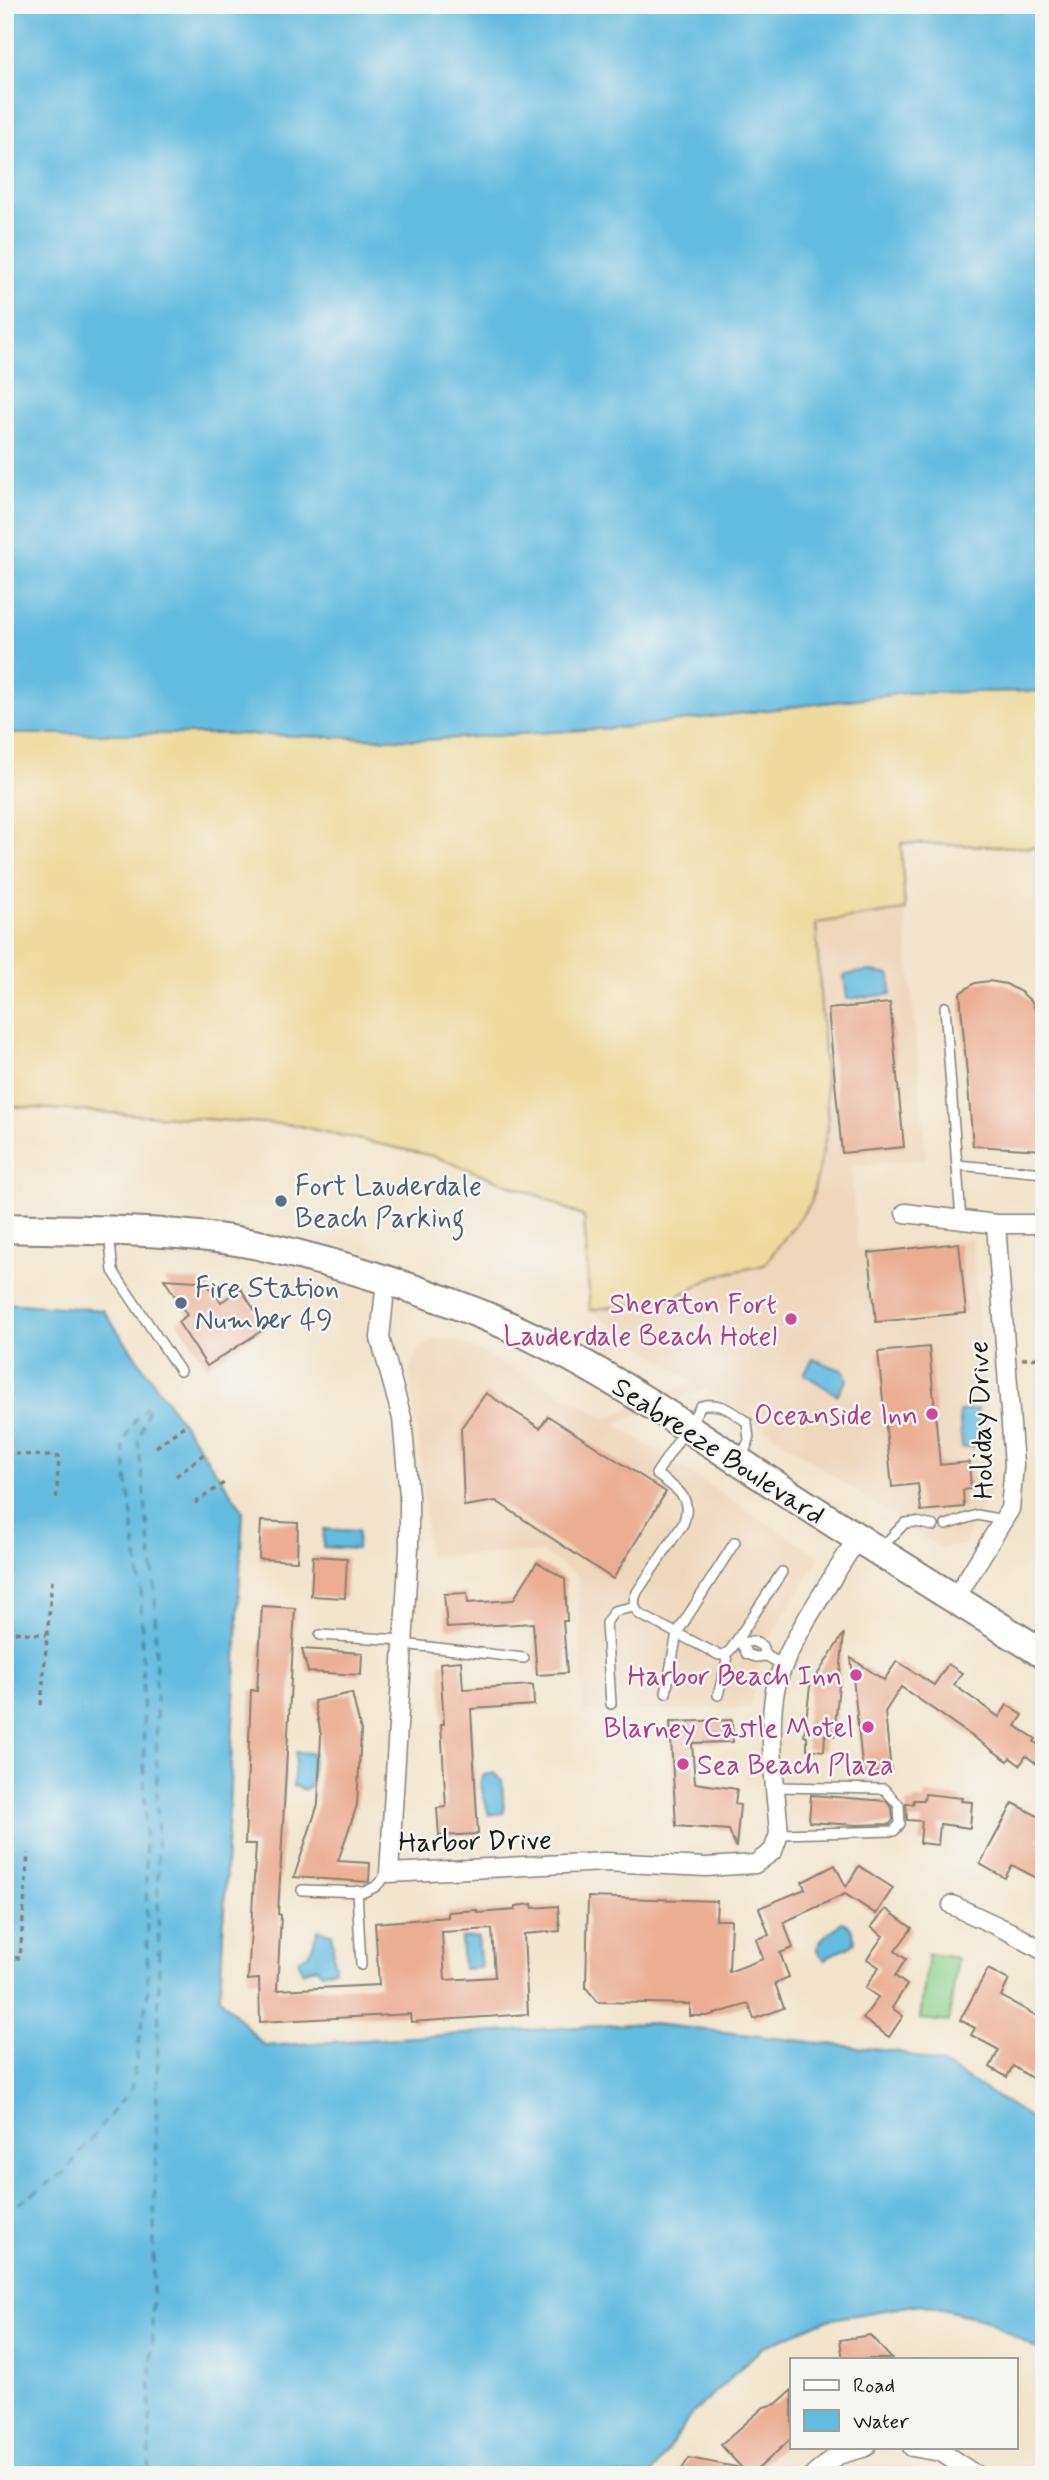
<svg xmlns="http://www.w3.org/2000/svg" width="1049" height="2480" font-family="Mynerve,sans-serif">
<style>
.built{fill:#eed7bb}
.green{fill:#8ad28d;stroke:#537754;stroke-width:2}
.sand{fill:#eeda9e;stroke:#857b5d;stroke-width:2}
.water{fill:#63bbe0;stroke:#406c7e;stroke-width:2}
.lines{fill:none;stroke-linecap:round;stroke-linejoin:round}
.ferry{stroke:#385c6a;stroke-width:2;stroke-dasharray:9 7;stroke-linecap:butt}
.building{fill:#ebae92;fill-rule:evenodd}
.service-casing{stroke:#878074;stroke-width:12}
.minor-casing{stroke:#878074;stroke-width:21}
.primary-casing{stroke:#878074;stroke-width:32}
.path{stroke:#878074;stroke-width:3.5;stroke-dasharray:5 5;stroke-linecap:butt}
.service{stroke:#fff;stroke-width:9}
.minor{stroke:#fff;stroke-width:18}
.primary{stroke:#fff;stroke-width:28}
.service-dot{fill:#5c6f8a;stroke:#f6f6f2;stroke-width:2.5}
.hotel-dot{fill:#d1479c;stroke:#f6f6f2;stroke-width:2.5}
.labels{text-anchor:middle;stroke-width:5;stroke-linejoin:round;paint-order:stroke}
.service-label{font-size:28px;fill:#4e5e75;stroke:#f6f6f2;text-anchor:start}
.hotel-label{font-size:28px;fill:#b23c85;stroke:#f6f6f2;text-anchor:end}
.street-label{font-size:28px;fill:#1c1c1c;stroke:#f6f6f2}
</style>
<rect width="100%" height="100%" fill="#f6f6f2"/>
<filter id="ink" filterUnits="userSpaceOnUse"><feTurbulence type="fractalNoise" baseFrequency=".0143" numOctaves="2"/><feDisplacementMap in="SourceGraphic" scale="14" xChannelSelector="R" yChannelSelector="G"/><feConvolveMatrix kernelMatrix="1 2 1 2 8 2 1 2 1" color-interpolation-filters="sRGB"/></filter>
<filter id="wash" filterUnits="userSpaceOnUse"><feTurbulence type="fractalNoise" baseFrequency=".00686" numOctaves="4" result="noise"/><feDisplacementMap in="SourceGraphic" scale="28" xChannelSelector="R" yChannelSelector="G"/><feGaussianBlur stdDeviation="1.57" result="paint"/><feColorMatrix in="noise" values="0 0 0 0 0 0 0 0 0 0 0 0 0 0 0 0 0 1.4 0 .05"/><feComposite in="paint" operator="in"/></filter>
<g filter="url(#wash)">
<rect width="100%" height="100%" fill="#f2e4cc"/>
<path class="built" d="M 905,910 L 926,1159 L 851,1165 L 857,1250 L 972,1238 L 992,1489 L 963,1546 L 939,1548 L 705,1388 L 615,1424 L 820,1557 L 762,1651 L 750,1708 L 583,1712 L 578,1576 L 542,1553 L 428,1556 L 420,1449 L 409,1372 L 418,1350 L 434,1339 L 457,1340 L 607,1418 L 693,1382 L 590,1310 L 674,1298 L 715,1276 L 764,1265 L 828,1127 L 816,923 Z"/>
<path class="green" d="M 928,1954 L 957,1958 L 949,2022 L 920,2019 Z"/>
<path class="sand" d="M 1044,691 L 1044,848 L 901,843 L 905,910 L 816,923 L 828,1127 L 811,1203 L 764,1265 L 715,1276 L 674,1298 L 590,1310 L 584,1217 L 542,1197 L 433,1156 L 294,1125 L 5,1106 L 5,734 L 236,734 L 425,740 L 630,727 L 905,693 Z"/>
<g class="water">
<path d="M 5,5 L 1044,5 L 1044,691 L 905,693 L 630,727 L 425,740 L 236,734 L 5,734 Z"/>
<path d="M 869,971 L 890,975 L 891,994 L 847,999 L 844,975 Z"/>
<path d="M 5,1303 L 103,1310 L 243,1510 L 220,1998 L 264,2046 L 645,2023 L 900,2052 L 946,2066 L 1044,2126 L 1044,2353 L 984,2319 L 920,2304 L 826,2320 L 763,2347 L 692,2414 L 651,2475 L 5,2475 Z"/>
<path d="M 813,1359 L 844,1371 L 847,1380 L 837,1395 L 804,1374 Z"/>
<path d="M 978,1409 L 981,1446 L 962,1448 L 959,1411 Z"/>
<path d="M 324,1529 L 358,1531 L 357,1549 L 323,1547 Z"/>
<path d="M 296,1752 L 313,1753 L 311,1786 L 303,1790 L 297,1786 L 293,1786 Z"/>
<path d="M 495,1773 L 502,1781 L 504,1813 L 489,1815 L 480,1783 L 484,1775 Z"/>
<path d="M 841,1922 C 852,1925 853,1932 855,1942 C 845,1951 834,1950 825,1960 L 819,1955 L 817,1948 C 825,1930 833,1934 841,1922 Z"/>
<path d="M 318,1930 L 332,1933 L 335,1969 L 322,1973 L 316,1967 L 302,1972 L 298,1960 L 310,1953 Z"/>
<path d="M 478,1937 L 481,1968 L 463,1969 L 461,1938 Z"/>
</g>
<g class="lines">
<g class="ferry">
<path d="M 148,1409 L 138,1441 L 155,1588 L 159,1991 L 149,2475"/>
<path d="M 5,2213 L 65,2172 L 131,2089 L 148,1991 L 141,1590 L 123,1444 L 133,1423 L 146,1407"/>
</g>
</g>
<g id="blocks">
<g class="building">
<path d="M 989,981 L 1006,984 L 1021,992 L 1032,1002 L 1038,1016 L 1044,1101 L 1044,1150 L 973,1146 L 960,993 L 975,983 Z"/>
<path d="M 890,1003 L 904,1147 L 842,1153 L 828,1009 Z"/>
<path d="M 959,1243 L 966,1313 L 876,1322 L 869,1253 Z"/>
<path d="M 164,1279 L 197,1281 L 207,1284 L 221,1302 L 241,1289 L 266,1328 L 207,1366 L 178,1322 L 187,1315 Z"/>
<path d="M 929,1347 L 940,1465 L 969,1462 L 971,1489 L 963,1490 L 964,1507 L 921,1511 L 918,1484 L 892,1487 L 878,1352 Z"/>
<path d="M 486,1393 L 540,1428 L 548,1416 L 666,1492 L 613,1579 L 496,1501 L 464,1506 L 461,1428 Z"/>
<path d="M 261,1521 L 298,1523 L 297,1561 L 259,1559 Z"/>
<path d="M 313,1556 L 347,1558 L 345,1598 L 311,1596 Z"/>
<path d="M 537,1562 L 565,1579 L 567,1621 L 563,1621 L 567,1673 L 537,1675 L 533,1623 L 447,1628 L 444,1594 L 467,1593 L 468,1603 L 513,1600 Z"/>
<path d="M 262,1606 L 295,1608 L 278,1914 L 281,1915 L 277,1990 L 379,1985 L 375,1923 L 448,1917 L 448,1912 L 477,1910 L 477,1913 L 515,1910 L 515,1906 L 532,1904 L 533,1908 L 558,1906 L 560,1931 L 524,1934 L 528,2014 L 411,2022 L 410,2014 L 260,2022 L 259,1979 L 248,1980 L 256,1844 L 245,1844 L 251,1690 L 257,1691 ZM 492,1929 L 495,1977 L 445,1980 L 442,1932 Z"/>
<path d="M 844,1633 L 834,1736 L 825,1735 L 824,1751 L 807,1749 L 807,1737 L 804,1736 L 810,1686 Z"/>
<path d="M 302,1649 L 362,1653 L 361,1675 L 308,1672 Z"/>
<path d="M 851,1658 L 884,1680 L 897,1661 L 934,1685 L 948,1664 L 962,1673 L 954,1685 L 999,1717 L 1007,1705 L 1023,1715 L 1016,1726 L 1036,1739 L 1034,1742 L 1044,1748 L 1044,1753 L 1037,1764 L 1026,1756 L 1020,1765 L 1010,1758 L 1008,1761 L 901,1687 L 885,1712 L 891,1771 L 863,1774 Z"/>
<path d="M 461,1661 L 463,1689 L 533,1685 L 534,1705 L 471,1709 L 478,1834 L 439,1836 L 437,1808 L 446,1807 L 441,1724 L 444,1724 L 440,1663 Z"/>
<path d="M 352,1693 L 361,1731 L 357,1805 L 338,1861 L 370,1863 L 369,1882 L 294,1877 L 318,1804 L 321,1734 L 314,1701 Z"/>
<path d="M 732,1720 L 733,1742 L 692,1743 L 695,1783 L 737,1789 L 735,1804 L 740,1805 L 736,1848 L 729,1830 L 676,1826 L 670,1722 Z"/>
<path d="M 925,1794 L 962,1798 L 961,1801 L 972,1802 L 970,1828 L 940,1824 L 938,1845 L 920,1843 L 922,1821 L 907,1820 L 906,1803 L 913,1804 L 914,1800 L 924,1800 Z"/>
<path d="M 811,1795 L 886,1801 L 892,1808 L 893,1820 L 890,1824 L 856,1825 L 809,1822 Z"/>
<path d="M 1013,1803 L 1044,1819 L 1044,1830 L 1038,1840 L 1044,1843 L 1044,1882 L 1012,1865 L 1005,1878 L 980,1864 Z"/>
<path d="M 835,1865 L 846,1887 L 859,1866 L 893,1888 L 876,1914 L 845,1894 L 784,1922 L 793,1948 L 780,1953 L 789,1977 L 775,1983 L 784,2008 L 754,2019 L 749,2004 L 707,2016 L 690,2016 L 690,2004 L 598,2002 L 586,1988 L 588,1897 L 717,1901 L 716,1920 L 731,1920 L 729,1972 L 763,1959 L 756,1939 L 769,1935 L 759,1908 L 805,1889 L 802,1882 Z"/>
<path d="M 886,1909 L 912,1928 L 895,1951 L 906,1959 L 895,1976 L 907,1985 L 892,2008 L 903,2016 L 889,2037 L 863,2019 L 878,1997 L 865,1988 L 879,1967 L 867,1959 L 883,1936 L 871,1927 Z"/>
<path d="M 988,1969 L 1009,1980 L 1001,1996 L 1044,2020 L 1044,2086 L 1013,2066 L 1007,2077 L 990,2067 L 999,2050 L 971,2035 L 975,2028 L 960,2020 Z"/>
<path d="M 870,2335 L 892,2359 L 843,2359 L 840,2340 Z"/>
<path d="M 792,2390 L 792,2438 L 751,2475 L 748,2475 L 721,2445 L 764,2407 L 776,2404 Z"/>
<path d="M 689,2458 L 737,2467 L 737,2475 L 678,2475 Z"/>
</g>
</g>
</g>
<g filter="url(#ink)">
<use href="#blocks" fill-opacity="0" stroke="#878074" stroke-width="2"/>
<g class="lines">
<defs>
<g id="service">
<path d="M 945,1007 L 961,1220"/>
<path d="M 957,1165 L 1044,1173"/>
<path d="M 109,1234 L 113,1271 L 180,1371"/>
<path d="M 741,1459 L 749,1440 L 747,1422 C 731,1411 720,1401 701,1406 L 656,1474 C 676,1489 694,1496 683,1524 L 637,1592 C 633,1601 633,1606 639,1614 L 719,1655 C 729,1655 732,1648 737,1640 L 741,1643 L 753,1641 L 762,1646 L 767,1656 L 784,1666"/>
<path d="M 946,1525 L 977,1515 L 1003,1520"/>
<path d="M 881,1548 L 905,1523 L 916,1522 L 934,1526"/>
<path d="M 320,1635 L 403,1640"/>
<path d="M 737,1640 L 782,1572"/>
<path d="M 741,1643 L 747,1654 L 756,1657 L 767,1656"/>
<path d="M 403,1644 L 524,1658"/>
<path d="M 666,1693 L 677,1633 L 735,1542"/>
<path d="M 718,1695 L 727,1661 L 725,1655"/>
<path d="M 611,1704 L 606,1623 L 614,1611 L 634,1607"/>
<path d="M 776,1787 L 884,1789 L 899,1805 L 900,1824 L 894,1831 L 779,1834"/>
<path d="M 302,1890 L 364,1892 L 375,1887 L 389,1873"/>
<path d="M 357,1891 L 361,1965"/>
</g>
<g id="minor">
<path d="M 905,1213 L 996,1224 L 1044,1224"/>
<path d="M 386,1280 L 380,1338 L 402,1418 L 409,1496 L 409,1548 L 389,1873 L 605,1862 L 706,1867 L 755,1864 L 773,1851 L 779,1834 C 776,1790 765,1720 778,1679 C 794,1632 832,1581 857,1538"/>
<path d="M 955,1599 L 1010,1509 L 1014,1465 L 996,1224"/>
<path d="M 952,1905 L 1010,1932 L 1044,1951"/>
<path d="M 912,2447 L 941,2452 L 976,2475"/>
<path d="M 814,2475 L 838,2455 L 866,2447"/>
</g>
<path id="primary" d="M 5,1228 C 90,1231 181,1228 263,1246 C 341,1264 431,1292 504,1324 C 597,1365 681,1424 766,1479 C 858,1539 951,1597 1044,1654"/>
</defs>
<use href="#service" class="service-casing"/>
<use href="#minor" class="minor-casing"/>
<use href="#primary" class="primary-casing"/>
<g class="path">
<path d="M 1022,1359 L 1044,1358"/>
<path d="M 156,1447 L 184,1426"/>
<path d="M 5,1453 L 59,1457 L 56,1501"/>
<path d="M 176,1476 L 204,1454"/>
<path d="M 195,1503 L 224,1483"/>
<path d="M 5,1631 L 47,1635"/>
<path d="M 41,1705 L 52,1581"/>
<path d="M 5,1957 L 20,1958 L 28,1853"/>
</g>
<use href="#service" class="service"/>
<use href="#minor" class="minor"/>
<use href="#primary" class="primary"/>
</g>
</g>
<g class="service-dot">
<circle cx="281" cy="1201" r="7"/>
<circle cx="181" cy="1303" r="7"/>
</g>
<g class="hotel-dot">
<circle cx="791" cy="1319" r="7"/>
<circle cx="932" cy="1414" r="7"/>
<circle cx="856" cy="1675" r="7"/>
<circle cx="868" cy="1727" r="7"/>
<circle cx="683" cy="1764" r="7"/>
</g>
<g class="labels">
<g class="service-label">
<text x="295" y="1195">Fort Lauderdale<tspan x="295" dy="32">Beach Parking</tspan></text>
<text x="195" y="1297">Fire Station<tspan x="195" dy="32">Number 49</tspan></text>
</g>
<g class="hotel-label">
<text x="777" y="1313">Sheraton Fort<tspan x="777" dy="32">Lauderdale Beach Hotel</tspan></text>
<text x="918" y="1424">Oceanside Inn</text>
<text x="842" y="1685">Harbor Beach Inn</text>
<text x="854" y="1737">Blarney Castle Motel</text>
<text x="697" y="1774" text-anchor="start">Sea Beach Plaza</text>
</g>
<g class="street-label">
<text transform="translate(980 1420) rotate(-92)" y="10">Holiday Drive</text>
<text transform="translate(719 1450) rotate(33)" y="10">Seabreeze Boulevard</text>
<text transform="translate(475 1840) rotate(-1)" y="10">Harbor Drive</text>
</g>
</g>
<rect width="1049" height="2480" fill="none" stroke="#f6f6f2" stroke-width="28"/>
<rect x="790" y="2358" width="228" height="91" fill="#f6f6f2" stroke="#9f9f9c" stroke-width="2"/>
<rect x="804" y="2380" width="35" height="10" fill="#ffffff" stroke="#9f9f9c" stroke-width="2"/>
<text x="853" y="2392" font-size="21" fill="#1c1c1c">Road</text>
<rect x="804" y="2410" width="35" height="21" fill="#63bbe0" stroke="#9f9f9c" stroke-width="2"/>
<text x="853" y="2428" font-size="21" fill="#1c1c1c">Water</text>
</svg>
